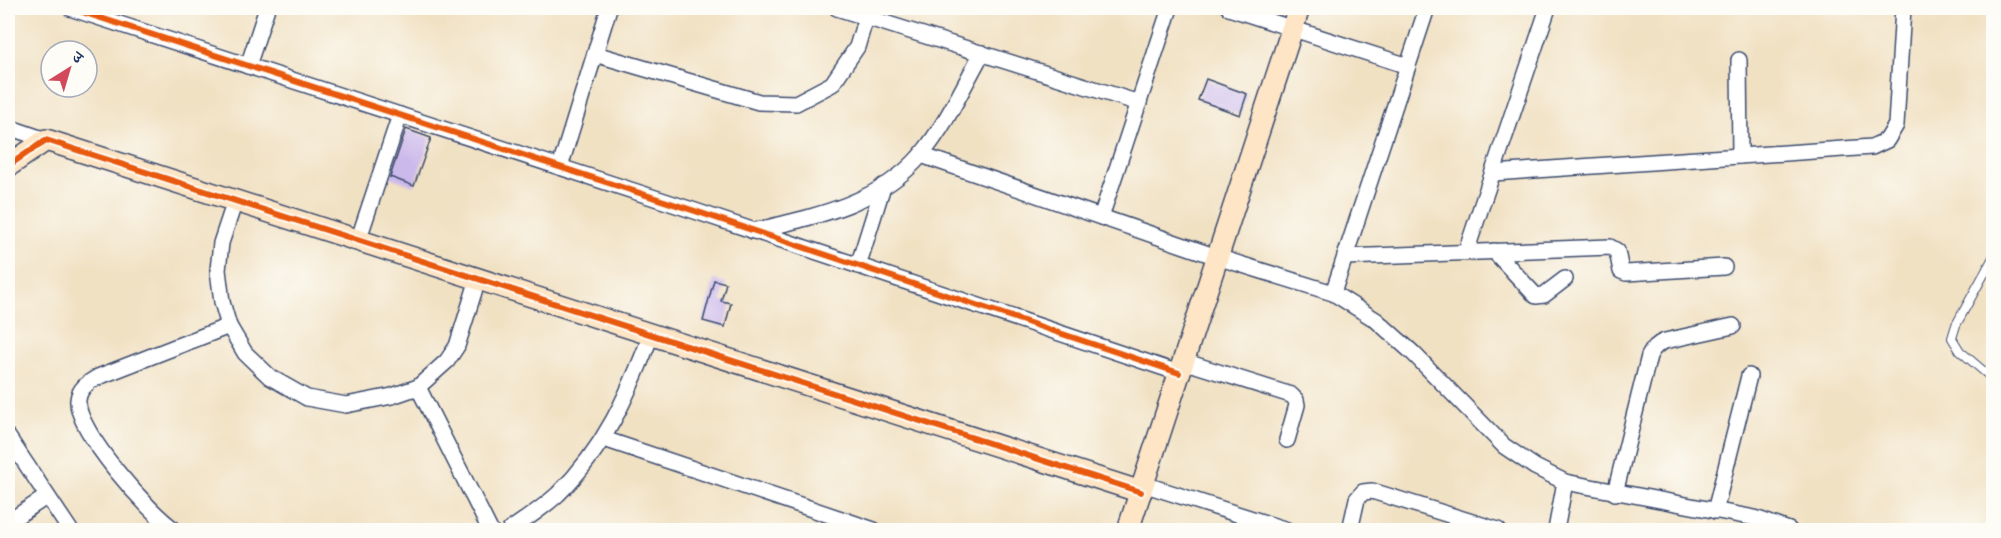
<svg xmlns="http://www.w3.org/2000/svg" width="2001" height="538" font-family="'IM FELL English','Noto Serif Devanagari',serif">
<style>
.building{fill:#ccb9eb}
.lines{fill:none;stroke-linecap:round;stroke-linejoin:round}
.lane-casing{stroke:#3b4a6d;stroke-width:10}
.street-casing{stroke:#3b4a6d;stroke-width:18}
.secondary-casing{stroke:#3b4a6d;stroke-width:24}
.lane{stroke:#fff;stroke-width:8}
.street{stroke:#fff;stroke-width:15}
.secondary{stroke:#fde5c5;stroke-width:21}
.cycleway-casing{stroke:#fdfcf7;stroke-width:10}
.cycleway{stroke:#e8590c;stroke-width:6}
</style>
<rect width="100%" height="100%" fill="#fdfcf7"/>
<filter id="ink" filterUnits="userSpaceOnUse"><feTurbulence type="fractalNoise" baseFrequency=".0167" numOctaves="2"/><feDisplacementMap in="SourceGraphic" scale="12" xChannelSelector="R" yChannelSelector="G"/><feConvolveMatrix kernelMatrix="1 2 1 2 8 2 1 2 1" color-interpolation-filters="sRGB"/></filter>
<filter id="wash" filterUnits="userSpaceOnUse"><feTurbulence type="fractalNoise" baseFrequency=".008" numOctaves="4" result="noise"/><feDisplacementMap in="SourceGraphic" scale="24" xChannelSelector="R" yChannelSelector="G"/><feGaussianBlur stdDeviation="1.35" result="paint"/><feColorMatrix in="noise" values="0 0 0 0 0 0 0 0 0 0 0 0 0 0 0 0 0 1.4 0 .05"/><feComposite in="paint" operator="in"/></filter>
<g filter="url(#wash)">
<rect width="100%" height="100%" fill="#f1e1c3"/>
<g id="blocks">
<g class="building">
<path d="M 1206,79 L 1247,94 L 1240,115 L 1198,100 Z"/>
<path d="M 406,129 L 431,138 L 414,186 L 390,177 Z"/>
<path d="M 714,280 L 726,283 L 721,301 L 731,303 L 725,327 L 703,321 Z"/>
</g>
</g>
</g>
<g filter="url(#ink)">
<use href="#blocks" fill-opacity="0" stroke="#3b4a6d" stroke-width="1.5"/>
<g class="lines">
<defs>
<path id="lane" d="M 1994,256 L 1956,325 L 1952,338 L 1960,351 L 1994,380"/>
<g id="street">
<path d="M 70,8 L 695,211 L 1179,373"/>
<path d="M 837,8 L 1139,103"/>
<path d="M 1229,8 L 1408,66"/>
<path d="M 595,54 L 759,102 L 796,103 L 832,84 L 857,47 L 866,17"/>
<path d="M 1739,60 L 1740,156"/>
<path d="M 248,66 L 267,8"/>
<path d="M 8,127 L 46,140"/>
<path d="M 921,155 L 1217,257 L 1333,293 L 1376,320 L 1413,353 L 1504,446 L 1535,467 L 1565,482 L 1755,518 L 1789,530"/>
<path d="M 560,167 L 609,8"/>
<path d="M 1493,173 L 1872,147 L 1887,140 L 1896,125 L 1903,8"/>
<path d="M 235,201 L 221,243 L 218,270 L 222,302 L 229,326 L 245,353 L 270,377 L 307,398 L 346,405 L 392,396 L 418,387 L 447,361 L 457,346 L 478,279"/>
<path d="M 1101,217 L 1170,8"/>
<path d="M 753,231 C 813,217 879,204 921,155 C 946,125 963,87 982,53"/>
<path d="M 358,241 L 400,115"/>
<path d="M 1494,251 L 1536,296 L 1544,295 L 1565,279"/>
<path d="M 1466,252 L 1548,8"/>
<path d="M 1345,257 L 1610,247 L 1617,251 L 1621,271 L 1626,273 L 1724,267"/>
<path d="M 858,266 L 883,186"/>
<path d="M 1333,293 L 1427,8"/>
<path d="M 1183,361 L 1291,395 L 1296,400 L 1297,405 L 1287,440"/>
<path d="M 418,387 L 490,530"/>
<path d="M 8,437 L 70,530"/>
<path d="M 604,439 L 874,530"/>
<path d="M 1143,484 L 1287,530"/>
<path d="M 1615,493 L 1649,356 C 1653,348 1657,344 1665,341 L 1733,326"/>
<path d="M 1715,511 L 1749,376"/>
<path d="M 8,522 L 46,497"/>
<path d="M 175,530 C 150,514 75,430 78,400 C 79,388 89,382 98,377 L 229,326"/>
<path d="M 510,530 C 526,519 544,507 558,494 C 605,448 628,395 651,335"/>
<path d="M 1350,530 L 1357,499 L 1363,492 L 1372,491 L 1498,530"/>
<path d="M 1556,530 L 1565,482"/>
</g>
<g id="secondary">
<path d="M 8,166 L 46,140 L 1141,492"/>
<path d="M 1128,530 L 1299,8"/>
</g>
</defs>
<use href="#lane" class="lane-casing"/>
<use href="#street" class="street-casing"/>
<use href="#secondary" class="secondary-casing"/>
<use href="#lane" class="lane"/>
<use href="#street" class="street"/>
<use href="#secondary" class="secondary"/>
<defs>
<g id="cycleway">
<path d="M 70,8 L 695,211 L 1179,373"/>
<path d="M 8,166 L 46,140 L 1141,492"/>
</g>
</defs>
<use href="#cycleway" class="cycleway-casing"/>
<use href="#cycleway" class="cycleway"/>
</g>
</g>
<rect width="2001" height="538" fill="none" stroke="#fdfcf7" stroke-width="30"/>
<g transform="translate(69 69) rotate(37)"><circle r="28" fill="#fdfcf7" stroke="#a3aaba" stroke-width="1.5"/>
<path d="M0-4.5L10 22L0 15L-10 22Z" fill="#d1495b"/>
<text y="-9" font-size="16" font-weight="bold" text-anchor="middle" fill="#1b2f5e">उ</text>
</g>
</svg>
